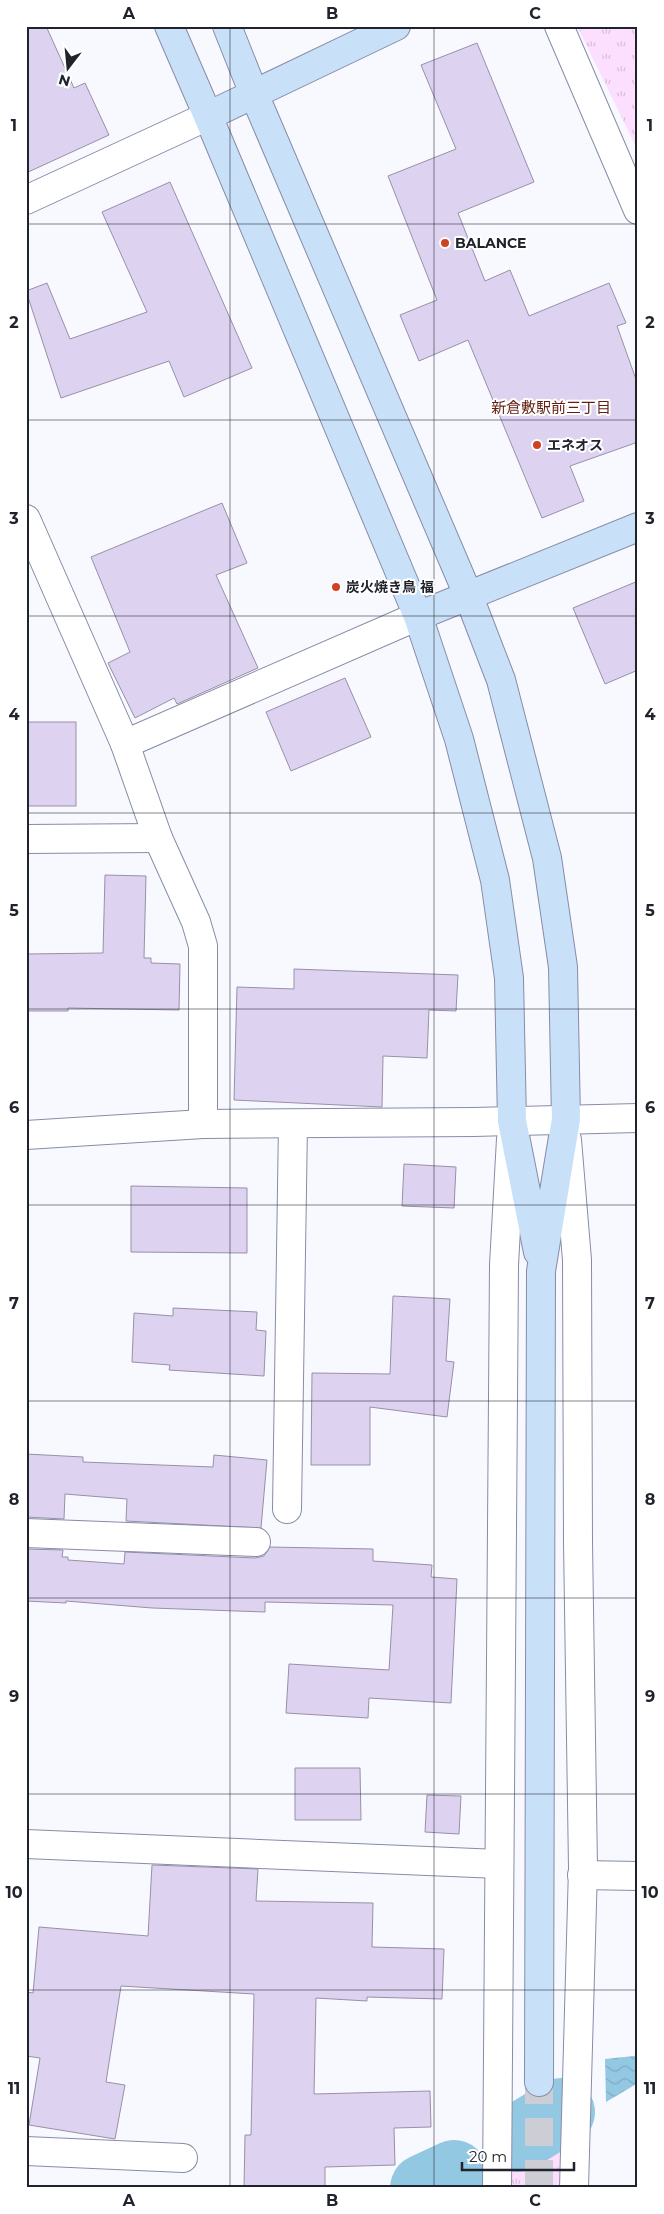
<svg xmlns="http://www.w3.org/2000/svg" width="664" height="2214" font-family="Montserrat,'Noto Sans JP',sans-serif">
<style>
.park{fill:url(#park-tufts)}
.water{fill:url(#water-waves)}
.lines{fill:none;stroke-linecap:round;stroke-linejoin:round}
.river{stroke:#93c8e3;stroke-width:68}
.building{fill:#ddd3f0;stroke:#988fa9}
.secondary-tunnel{stroke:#cdced5;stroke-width:28;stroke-dasharray:28 14;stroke-linecap:butt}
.street-casing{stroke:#878ca6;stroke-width:30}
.secondary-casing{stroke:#878ca6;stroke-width:30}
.street{stroke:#fff;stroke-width:28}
.secondary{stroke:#c9e0f9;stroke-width:28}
.grid{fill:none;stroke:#20222c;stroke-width:1;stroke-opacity:0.55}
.poi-dot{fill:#cd4324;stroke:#fff;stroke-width:2}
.labels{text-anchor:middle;stroke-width:4;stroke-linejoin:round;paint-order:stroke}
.poi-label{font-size:14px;font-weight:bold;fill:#20222c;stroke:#fff;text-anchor:start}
.neighbourhood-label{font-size:15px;fill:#611f10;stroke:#fff}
.neatline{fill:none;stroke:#20222c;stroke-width:2}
.grid-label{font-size:16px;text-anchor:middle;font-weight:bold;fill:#20222c}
</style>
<defs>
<pattern id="park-tufts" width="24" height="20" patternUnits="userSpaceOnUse" patternTransform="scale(1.25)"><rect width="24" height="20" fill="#fcdefe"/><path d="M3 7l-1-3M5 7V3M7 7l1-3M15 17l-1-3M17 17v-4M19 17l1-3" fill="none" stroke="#d8beda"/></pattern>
<pattern id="water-waves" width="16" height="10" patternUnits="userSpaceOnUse" patternTransform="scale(1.25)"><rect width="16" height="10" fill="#93c8e3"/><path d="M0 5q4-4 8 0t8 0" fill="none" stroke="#7eacc3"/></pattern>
</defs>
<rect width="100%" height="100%" fill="#f8f9ff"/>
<g class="park">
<path d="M 577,26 L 638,26 L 638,151 Z"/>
<path d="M 565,2148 L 565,2188 L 512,2188 L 512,2172 Z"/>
</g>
<path class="water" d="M 638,2053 L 638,2083 L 606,2102 L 605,2059 L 634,2056 Z"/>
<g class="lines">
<g class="river">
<path d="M 518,2138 L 561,2112"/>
<path d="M 424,2188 L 454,2174"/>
</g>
</g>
<g class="building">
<path d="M 26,26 L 46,26 L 74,88 L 85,83 L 109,135 L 26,173 Z"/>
<path d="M 477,43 L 534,182 L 458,213 L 485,281 L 510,270 L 529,316 L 609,283 L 626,323 L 617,326 L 638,385 L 638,442 L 570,466 L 584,501 L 542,518 L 468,340 L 419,361 L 400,315 L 437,300 L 388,176 L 456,149 L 421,65 Z"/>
<path d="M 170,182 L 252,368 L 184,397 L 169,361 L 61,398 L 26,291 L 47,283 L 70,339 L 147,312 L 102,212 Z"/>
<path d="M 222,503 L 247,563 L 216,575 L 258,668 L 177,704 L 174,698 L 135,718 L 108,663 L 130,652 L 91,557 Z"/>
<path d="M 638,581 L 638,670 L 605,684 L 573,608 Z"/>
<path d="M 345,678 L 371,737 L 291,771 L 266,712 Z"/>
<rect x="26" y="722" width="50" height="84"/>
<path d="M 105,875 L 146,876 L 144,958 L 151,958 L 151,963 L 180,964 L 179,1010 L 68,1008 L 68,1011 L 26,1011 L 26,954 L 103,953 Z"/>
<path d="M 294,969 L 458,975 L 456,1011 L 429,1010 L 427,1058 L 383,1056 L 382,1107 L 234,1100 L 237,987 L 294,989 Z"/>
<path d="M 404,1164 L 456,1167 L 454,1208 L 402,1206 Z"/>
<path d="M 131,1186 L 247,1188 L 247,1253 L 131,1252 Z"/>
<path d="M 393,1296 L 450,1299 L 446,1361 L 454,1362 L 447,1417 L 370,1407 L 370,1465 L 311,1465 L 312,1373 L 390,1374 Z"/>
<path d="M 173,1308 L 257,1312 L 256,1330 L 266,1331 L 264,1376 L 169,1370 L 170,1365 L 132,1362 L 134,1313 L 173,1316 Z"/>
<path d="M 26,1454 L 83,1457 L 83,1462 L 213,1467 L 214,1455 L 267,1460 L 261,1528 L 126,1521 L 127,1499 L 65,1494 L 64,1519 L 26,1517 Z"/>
<path d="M 270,1547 L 373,1549 L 373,1561 L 432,1565 L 431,1577 L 457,1579 L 451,1703 L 369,1698 L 368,1718 L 286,1713 L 289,1664 L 389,1670 L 393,1605 L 265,1602 L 265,1612 L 152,1608 L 66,1601 L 66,1603 L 26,1601 L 26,1549 L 63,1550 L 62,1557 L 68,1557 L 68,1560 L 124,1564 L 125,1552 L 255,1558 L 264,1556 Z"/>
<path d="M 295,1768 L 360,1768 L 361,1820 L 295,1820 Z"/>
<path d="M 427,1795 L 461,1796 L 459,1834 L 425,1832 Z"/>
<path d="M 152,1865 L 258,1869 L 256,1901 L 373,1903 L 372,1947 L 444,1949 L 442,1999 L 367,1997 L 367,2001 L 316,1998 L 314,2094 L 430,2091 L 431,2127 L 394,2128 L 395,2165 L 325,2167 L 325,2188 L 244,2188 L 245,2135 L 251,2135 L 254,1994 L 121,1986 L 106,2082 L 125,2085 L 115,2139 L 29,2125 L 40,2058 L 26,2056 L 26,1992 L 33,1993 L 39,1927 L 148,1936 Z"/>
</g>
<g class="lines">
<path class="secondary-tunnel" d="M 539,2188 L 539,2082"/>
<defs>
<g id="street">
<path d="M 559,26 L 638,210"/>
<path d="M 26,200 L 208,116"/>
<path d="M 26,519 L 125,744 L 158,838 L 196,922 L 203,946 L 203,1124"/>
<path d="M 125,744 L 418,616"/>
<path d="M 26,839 L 158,838"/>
<path d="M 26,1135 L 203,1124 L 474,1122 L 638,1118"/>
<path d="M 567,1140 L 577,1260 L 578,1542 L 583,1868 L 574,2188"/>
<path d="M 287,1509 L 293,1124"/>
<path d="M 26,1533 L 256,1542"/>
<path d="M 26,1844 L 499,1864"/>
<path d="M 582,1875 L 638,1876"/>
<path d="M 26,2151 L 183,2158"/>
<path d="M 497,2188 L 504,1265 L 511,1139"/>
</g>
<g id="secondary">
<path d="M 169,26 L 208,116 L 418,616 L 459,739 L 495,880 L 509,978 L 512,1121 L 538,1252"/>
<path d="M 227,26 L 254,94 L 469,597 L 501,680 L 547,858 L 563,967 L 566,1119 L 541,1271 L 539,2082"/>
<path d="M 208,116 L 396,26"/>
<path d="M 418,616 L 638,527"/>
</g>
</defs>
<use href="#street" class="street-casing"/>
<use href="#secondary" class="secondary-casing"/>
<use href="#street" class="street"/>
<use href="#secondary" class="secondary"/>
</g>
<path class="grid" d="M 230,26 L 230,2188M 434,26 L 434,2188M 26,224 L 638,224M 26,420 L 638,420M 26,616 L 638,616M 26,813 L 638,813M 26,1009 L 638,1009M 26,1205 L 638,1205M 26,1401 L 638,1401M 26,1598 L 638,1598M 26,1794 L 638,1794M 26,1990 L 638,1990"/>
<g class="poi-dot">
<circle cx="445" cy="243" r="5"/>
<circle cx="537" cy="445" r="5"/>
<circle cx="336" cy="587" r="5"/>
</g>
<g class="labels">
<g class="poi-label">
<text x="455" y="248">BALANCE</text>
<text x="547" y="450">エネオス</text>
<text x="346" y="592">炭火焼き鳥 福</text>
</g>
<g class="neighbourhood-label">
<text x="551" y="413">新倉敷駅前三丁目</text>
</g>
</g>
<rect width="664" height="2214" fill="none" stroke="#ffffff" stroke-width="55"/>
<g transform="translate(68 68) rotate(196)" stroke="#ffffff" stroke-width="4" paint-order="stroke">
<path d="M0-4L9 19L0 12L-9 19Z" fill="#20222c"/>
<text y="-8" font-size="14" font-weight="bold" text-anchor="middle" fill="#20222c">N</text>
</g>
<path d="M462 2162v8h112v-8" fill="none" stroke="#20222c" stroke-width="2.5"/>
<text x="469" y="2162" font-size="15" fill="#20222c" stroke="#ffffff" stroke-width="4" paint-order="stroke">20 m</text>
<rect x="28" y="28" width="608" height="2158" class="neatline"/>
<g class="grid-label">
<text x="129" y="19">A</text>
<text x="332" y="19">B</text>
<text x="535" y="19">C</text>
<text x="14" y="131">1</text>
<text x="650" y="131">1</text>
<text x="14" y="328">2</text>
<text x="650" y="328">2</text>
<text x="14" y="524">3</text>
<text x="650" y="524">3</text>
<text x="14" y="720">4</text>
<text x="650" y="720">4</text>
<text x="14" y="916">5</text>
<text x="650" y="916">5</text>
<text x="14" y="1113">6</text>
<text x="650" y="1113">6</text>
<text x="14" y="1309">7</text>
<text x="650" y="1309">7</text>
<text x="14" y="1505">8</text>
<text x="650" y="1505">8</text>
<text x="14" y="1702">9</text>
<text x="650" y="1702">9</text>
<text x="14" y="1898">10</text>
<text x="650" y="1898">10</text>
<text x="14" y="2094">11</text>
<text x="650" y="2094">11</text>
<text x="129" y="2206">A</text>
<text x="332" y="2206">B</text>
<text x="535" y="2206">C</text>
</g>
</svg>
